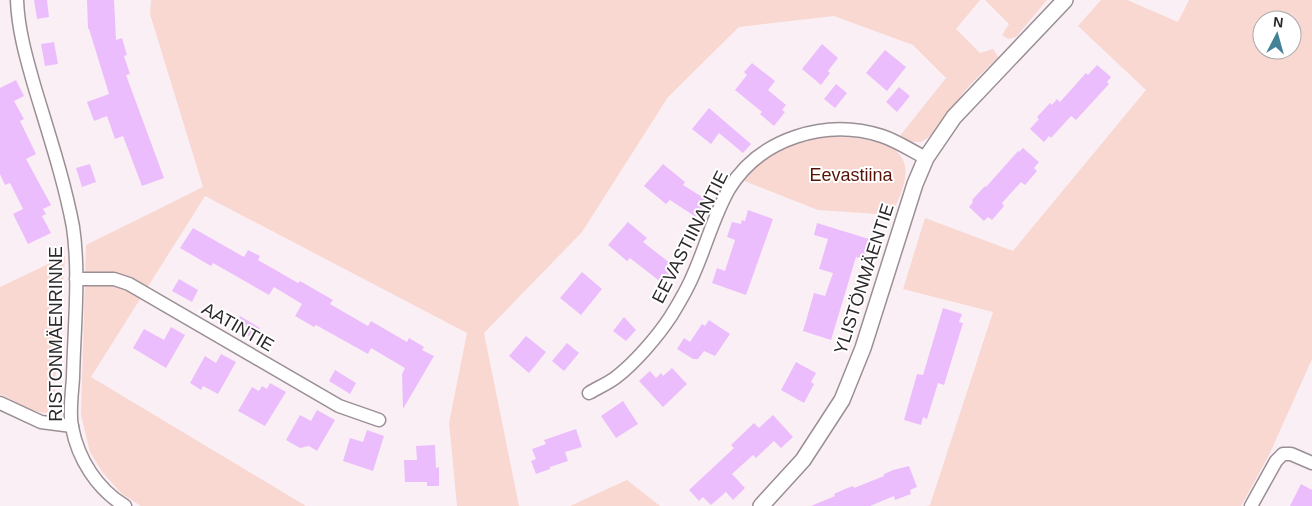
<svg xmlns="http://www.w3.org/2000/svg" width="1312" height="506" font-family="Helvetica,sans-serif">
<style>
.green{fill:#f8d8d1;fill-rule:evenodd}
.building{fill:#ecbdfc}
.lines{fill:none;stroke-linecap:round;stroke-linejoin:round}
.minor-casing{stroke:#9a8f95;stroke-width:15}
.tertiary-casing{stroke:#9a8f95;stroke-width:18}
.minor{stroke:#fff;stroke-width:12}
.tertiary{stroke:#fff;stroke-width:15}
.labels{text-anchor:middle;stroke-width:4;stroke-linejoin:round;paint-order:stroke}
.park-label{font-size:18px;fill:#581308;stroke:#fff}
.street-label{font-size:18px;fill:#2d292b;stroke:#fff}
</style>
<rect width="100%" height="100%" fill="#fbeff6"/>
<g class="green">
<path d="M 151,0 L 980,0 L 956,29 L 980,53 L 993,49 L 998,57 L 967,88 L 932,135 L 921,142 L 909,142 L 899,137 L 946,78 L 913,45 L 834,16 L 739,27 L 668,97 L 582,232 L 484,333 L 519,506 L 457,506 L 449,423 L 467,333 L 205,196 L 91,377 L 306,506 L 141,506 L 122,494 L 103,473 L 90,452 L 81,415 L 86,245 L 203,187 L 150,14 Z"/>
<path d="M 985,0 L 1047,0 L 1016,37 L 1008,39 L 1002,35 L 1009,24 Z"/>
<path d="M 1101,0 L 1127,0 L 1178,22 L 1189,0 L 1312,0 L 1312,359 L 1270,453 L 1241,506 L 927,506 L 930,505 L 993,312 L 903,289 L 925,218 L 1013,251 L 1146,90 L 1078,26 ZM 1262,20 L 1292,20 L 1292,50 L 1262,50 Z"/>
<path d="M 823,137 C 846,137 900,136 905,166 C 908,182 897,201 892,215 L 818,210 L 742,180 C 768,154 786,144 823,137 Z"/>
<path d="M 65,256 L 63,289 L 60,293 L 54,412 C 37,417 15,401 0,394 L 0,287 Z"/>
<path d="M 627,480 L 660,506 L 570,506 Z"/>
</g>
<g class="building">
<path d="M 34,0 L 47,0 L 49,17 L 37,19 Z"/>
<path d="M 87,0 L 114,0 L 116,40 L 122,38 L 127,55 L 124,56 L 130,74 L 126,75 L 164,178 L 142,186 L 123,136 L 115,139 L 107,116 L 94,121 L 87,102 L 109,94 L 89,29 L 88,29 Z"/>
<path d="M 54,42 L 58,64 L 45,66 L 41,44 Z"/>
<path d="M 822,44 L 838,58 L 828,71 L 830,73 L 821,85 L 802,69 Z"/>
<path d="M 885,50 L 906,67 L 887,91 L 866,73 Z"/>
<path d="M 752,63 L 775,81 L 768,90 L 786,105 L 782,110 L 785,112 L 774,126 L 760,114 L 762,112 L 735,90 L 747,75 L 744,72 Z"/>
<path d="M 1097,65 L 1111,77 L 1107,82 L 1109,84 L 1076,120 L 1071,116 L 1051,138 L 1049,136 L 1044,142 L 1030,129 L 1039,119 L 1037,117 L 1050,103 L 1052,105 L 1057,99 L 1060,102 L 1086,73 L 1088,75 Z"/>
<path d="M 16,80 L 24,96 L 14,101 L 24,119 L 20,121 L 36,154 L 26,159 L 51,205 L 43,209 L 46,214 L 42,216 L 51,233 L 28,244 L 13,214 L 23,209 L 10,183 L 5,185 L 0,174 L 0,88 Z"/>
<path d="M 836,84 L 847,93 L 835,108 L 824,99 Z"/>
<path d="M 899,87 L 910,96 L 897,112 L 886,102 Z"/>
<path d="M 709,108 L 751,144 L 743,153 L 719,133 L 711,144 L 692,129 Z"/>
<path d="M 1023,148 L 1039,162 L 1034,168 L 1037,171 L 1025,185 L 1021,182 L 1002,203 L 1004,206 L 992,220 L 988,217 L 984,221 L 969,207 L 973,202 L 972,200 L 985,186 L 986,187 L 1018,151 L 1019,152 Z"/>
<path d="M 90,164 L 96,182 L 82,187 L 76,168 Z"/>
<path d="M 663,164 L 685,182 L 683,185 L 707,200 L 696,217 L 670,200 L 666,204 L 644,186 Z"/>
<path d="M 748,210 L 773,219 L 746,295 L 712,283 L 717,268 L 725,271 L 735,240 L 727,237 L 732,222 L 741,224 L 742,220 L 745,221 Z"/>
<path d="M 628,222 L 647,238 L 643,242 L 675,267 L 662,283 L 630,258 L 627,261 L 608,245 Z"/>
<path d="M 817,223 L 869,239 L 863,259 L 856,257 L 831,340 L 803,331 L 814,293 L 825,296 L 833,273 L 819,269 L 828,239 L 814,235 Z"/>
<path d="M 193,228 L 244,257 L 248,250 L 260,256 L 258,260 L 298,283 L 300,281 L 333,300 L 330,304 L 368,326 L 371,321 L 407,342 L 409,338 L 424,347 L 422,350 L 434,356 L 403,409 L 402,374 L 405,368 L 371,348 L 368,354 L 316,325 L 314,327 L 295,316 L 302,304 L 274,287 L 269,295 L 213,263 L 211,266 L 180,248 Z"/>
<path d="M 582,272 L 602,289 L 581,315 L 560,298 Z"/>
<path d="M 179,279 L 198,290 L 192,302 L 172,291 Z"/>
<path d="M 943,308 L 962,314 L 959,322 L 963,323 L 944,385 L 938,383 L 927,419 L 923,417 L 921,425 L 904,420 L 917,374 L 923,375 Z"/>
<path d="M 240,316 L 260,328 L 254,339 L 233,328 Z"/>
<path d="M 624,317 L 636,330 L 626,341 L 613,331 Z"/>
<path d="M 709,320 L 730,334 L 715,356 L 704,351 L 698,359 L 693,359 L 677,349 L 684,338 L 690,342 L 702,324 L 705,326 Z"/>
<path d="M 171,327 L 185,335 L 166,368 L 133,348 L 144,329 L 164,340 Z"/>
<path d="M 526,336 L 546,352 L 529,373 L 509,356 Z"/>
<path d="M 567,343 L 579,353 L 564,371 L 552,361 Z"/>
<path d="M 221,354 L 236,362 L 218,394 L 203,386 L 201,390 L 190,383 L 205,356 L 216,363 Z"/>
<path d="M 796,362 L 816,373 L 811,382 L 814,384 L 804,403 L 781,390 Z"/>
<path d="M 672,368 L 687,384 L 663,407 L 639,381 L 650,371 L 656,378 L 661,373 L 663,376 Z"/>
<path d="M 335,370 L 356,383 L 350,394 L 329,381 Z"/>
<path d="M 270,383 L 286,392 L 265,426 L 238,411 L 252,387 L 259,391 L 262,386 L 267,389 Z"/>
<path d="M 623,401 L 638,424 L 616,438 L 601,416 Z"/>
<path d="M 317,410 L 335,420 L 317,451 L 309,446 L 300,448 L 286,440 L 300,415 L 311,421 Z"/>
<path d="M 773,415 L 793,437 L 781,448 L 774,441 L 756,458 L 753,455 L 732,474 L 745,488 L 733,500 L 726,492 L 711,505 L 703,497 L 699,501 L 689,490 L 734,448 L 731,445 L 754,423 L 759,428 Z"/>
<path d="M 576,429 L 582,447 L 565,452 L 568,461 L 550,467 L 550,469 L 536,474 L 531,461 L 536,459 L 532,449 L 546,444 L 544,440 Z"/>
<path d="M 367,430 L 384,436 L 373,471 L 343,461 L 350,438 L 363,442 Z"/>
<path d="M 435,445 L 436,468 L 439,467 L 439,486 L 427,486 L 427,482 L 405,482 L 404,460 L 417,460 L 416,446 Z"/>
<path d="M 909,466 L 917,487 L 910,490 L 911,494 L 895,500 L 894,496 L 870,506 L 811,506 L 835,496 L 834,494 L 845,489 L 853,486 L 854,488 L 884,476 L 884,474 L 893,470 Z"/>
<path d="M 1301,484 L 1312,490 L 1312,506 L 1290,506 Z"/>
</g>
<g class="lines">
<defs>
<g id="minor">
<path d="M 17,0 C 18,29 26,57 34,85 C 48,132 64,179 73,227 C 80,274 74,330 73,378 C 72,393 69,412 72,427 C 78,459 97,489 125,506"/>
<path d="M 76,279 L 114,279 L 129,284 L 339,406 L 379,420"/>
<path d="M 589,393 C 597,388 607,384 615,378 C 634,364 658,336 671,316 C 679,303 688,288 694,273 C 706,246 714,215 729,189 C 760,138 826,118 882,136 C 897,141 912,151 926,158"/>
<path d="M 0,403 L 41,422 L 72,426"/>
<path d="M 1251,506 L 1276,461 L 1283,454 L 1291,454 L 1312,463"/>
</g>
<path id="tertiary" d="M 761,506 L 803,460 L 842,400 L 863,348 L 915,184 L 926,158 L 954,117 L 1065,0"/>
</defs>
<use href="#minor" class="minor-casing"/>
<use href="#tertiary" class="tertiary-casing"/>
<use href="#minor" class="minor"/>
<use href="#tertiary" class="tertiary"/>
</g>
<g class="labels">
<g class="park-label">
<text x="851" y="181">Eevastiina</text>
</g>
<g class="street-label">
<text transform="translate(690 237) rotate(-63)" y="6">EEVASTIINANTIE</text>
<text transform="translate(864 279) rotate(-72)" y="6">YLISTÖNMÄENTIE</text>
<text transform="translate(238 327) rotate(30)" y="6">AATINTIE</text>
<text transform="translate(56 334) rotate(-90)" y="6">RISTONMÄENRINNE</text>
</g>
</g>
<g transform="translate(1277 35) rotate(6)"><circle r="24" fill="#ffffff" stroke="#aba9aa"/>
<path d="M0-4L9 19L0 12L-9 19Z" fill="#418394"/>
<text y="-8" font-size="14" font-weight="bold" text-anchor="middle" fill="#2d292b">N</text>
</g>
</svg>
